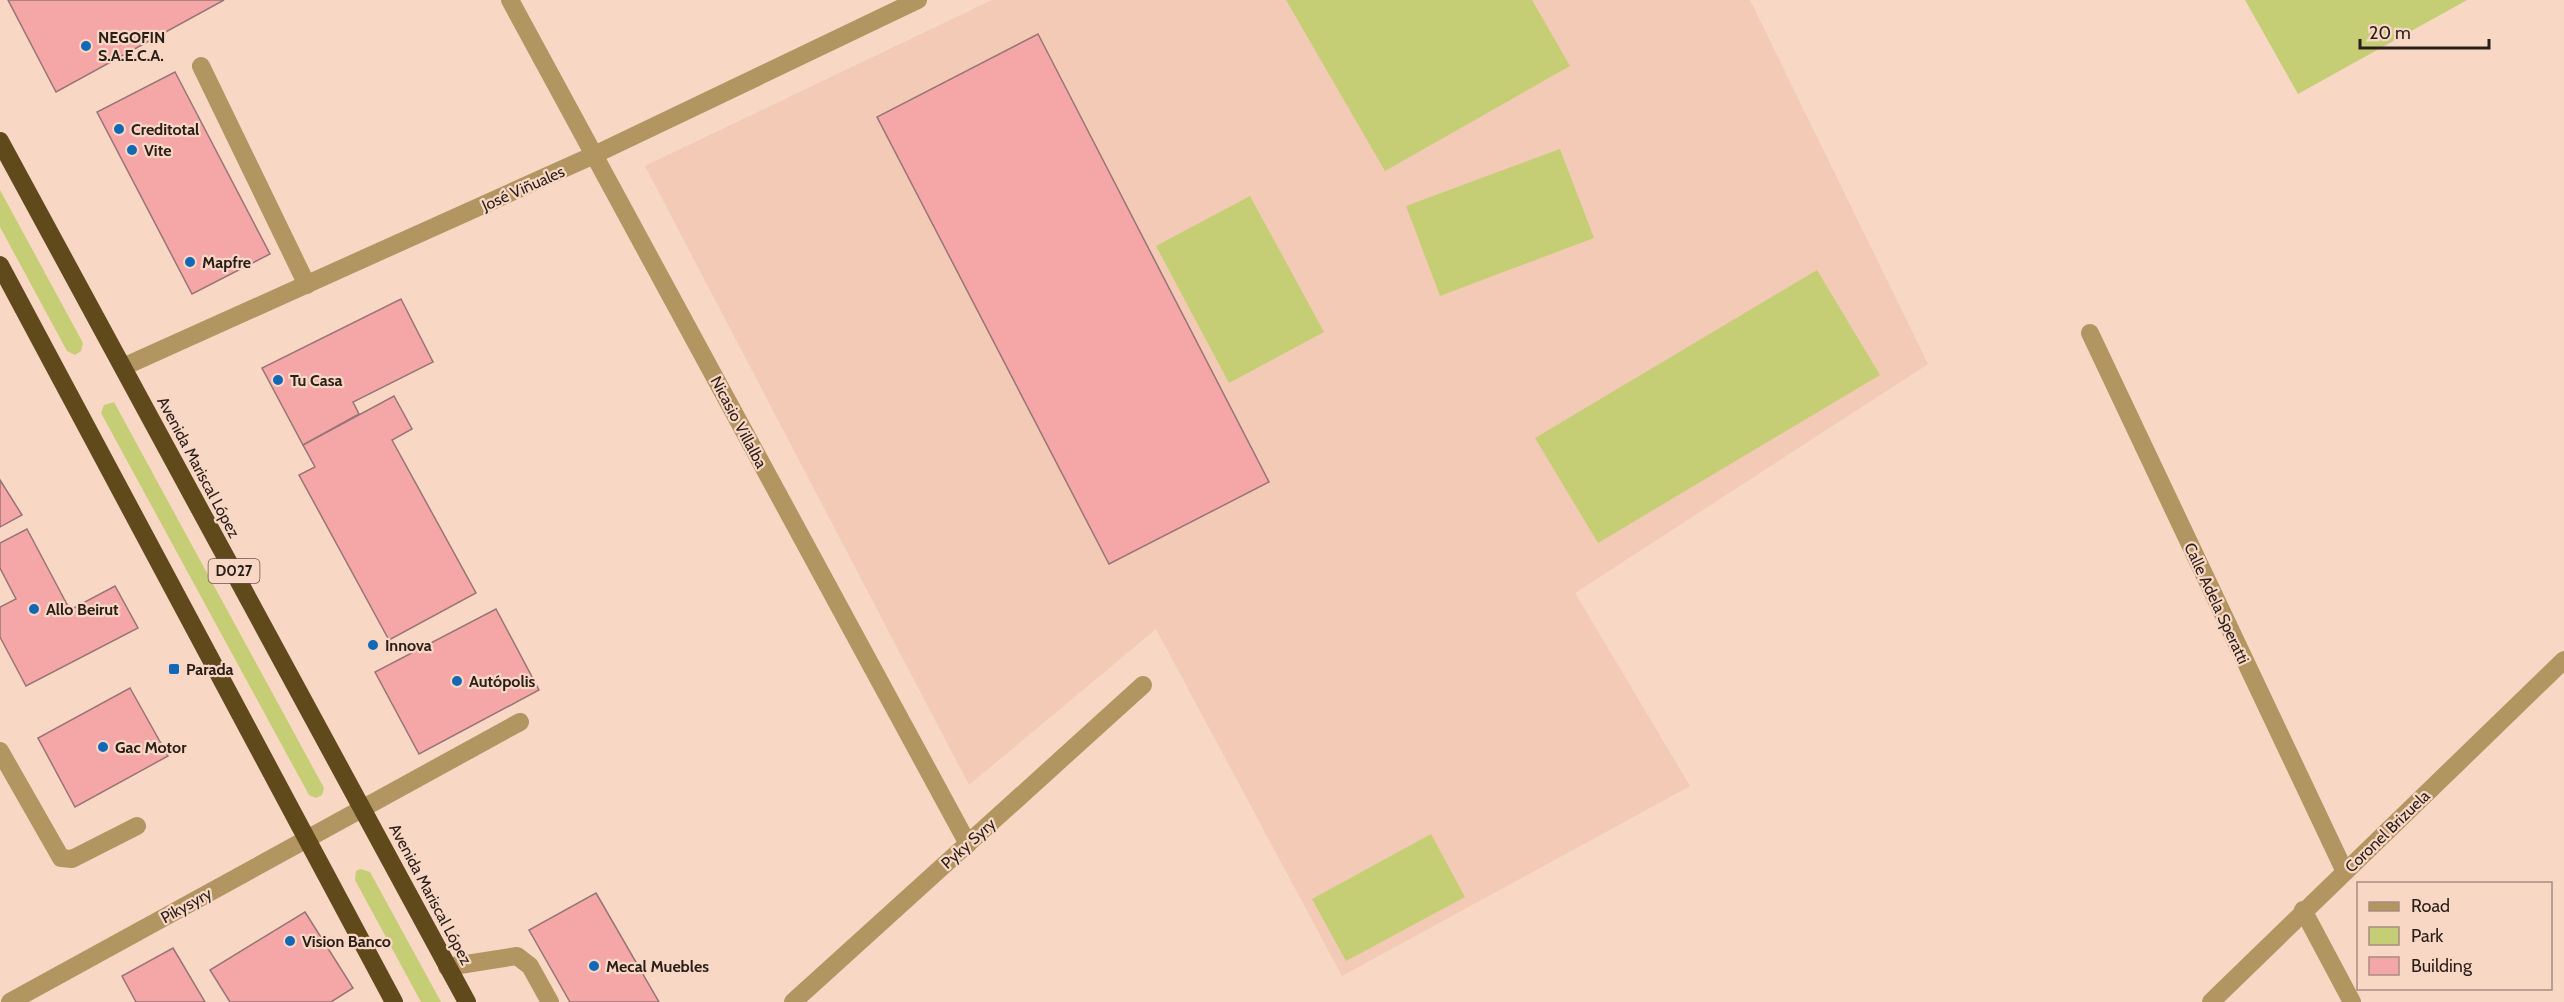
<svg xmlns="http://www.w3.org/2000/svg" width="2564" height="1002" font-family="Cabin,sans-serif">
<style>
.built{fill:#f2cab5}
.green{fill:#c6ce75}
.building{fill:#f5a7a8;stroke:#987575;stroke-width:1.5}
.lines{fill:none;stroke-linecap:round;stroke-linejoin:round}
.minor{stroke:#b29560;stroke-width:18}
.highway{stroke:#60491a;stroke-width:18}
.poi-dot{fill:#1268b5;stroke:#f8d7c5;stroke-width:2}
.labels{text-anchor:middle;stroke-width:4.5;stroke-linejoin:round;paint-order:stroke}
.shield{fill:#f8d7c5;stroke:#68564c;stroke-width:1.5}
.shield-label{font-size:15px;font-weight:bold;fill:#2a1e18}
.poi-label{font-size:16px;font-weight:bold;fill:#2a1e18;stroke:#f8d7c5;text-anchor:start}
.street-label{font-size:16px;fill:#2a1e18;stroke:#f8d7c5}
</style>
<rect width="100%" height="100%" fill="#f8d7c5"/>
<path class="built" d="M 992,0 L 1750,0 L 1928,364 L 1575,593 L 1690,786 L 1342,976 L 1156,629 L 969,785 L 645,166 Z"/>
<g class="green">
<path d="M 1286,0 L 1532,0 L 1570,66 L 1385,171 Z"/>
<path d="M 2245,0 L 2467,0 L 2298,94 Z"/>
<path d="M 1560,149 L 1594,238 L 1440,296 L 1406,206 Z"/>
<path d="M 0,190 L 83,343 L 81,351 L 75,355 L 67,351 L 0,227 Z"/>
<path d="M 1250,196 L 1324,332 L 1229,383 L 1156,246 Z"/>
<path d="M 1817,270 L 1880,375 L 1598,543 L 1535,438 Z"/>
<path d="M 114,402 L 324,788 L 322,795 L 316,798 L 309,795 L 101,413 L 104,405 Z"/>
<path d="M 1431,834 L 1465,897 L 1346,961 L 1312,899 Z"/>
<path d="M 361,869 L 370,872 L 441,1002 L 421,1002 L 355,880 L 356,871 Z"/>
</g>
<g class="building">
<path d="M 8,0 L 224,0 L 56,92 Z"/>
<path d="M 1038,34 L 1269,482 L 1109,564 L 877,117 Z"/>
<path d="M 175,72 L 270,254 L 192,294 L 97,112 Z"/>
<path d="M 401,299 L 433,362 L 353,402 L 359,414 L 303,445 L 262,368 Z"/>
<path d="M 394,396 L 412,429 L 392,440 L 476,593 L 389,640 L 299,475 L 315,467 L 303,445 Z"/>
<path d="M 0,480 L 22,515 L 0,527 Z"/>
<path d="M 27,529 L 70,610 L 115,586 L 138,628 L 26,686 L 0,637 L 0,607 L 16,599 L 0,568 L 0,543 Z"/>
<path d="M 496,609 L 539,690 L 419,754 L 375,672 Z"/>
<path d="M 130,688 L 168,756 L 75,807 L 38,738 Z"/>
<path d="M 596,893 L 659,1002 L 570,1002 L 529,930 Z"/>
<path d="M 305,912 L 353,988 L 331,1002 L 230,1002 L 210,970 Z"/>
<path d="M 173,948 L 205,1002 L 136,1002 L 122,976 Z"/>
</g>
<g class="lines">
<g class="minor">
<path d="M 510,0 L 968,844"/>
<path d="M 201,66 L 307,285"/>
<path d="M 2090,333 L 2345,872"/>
<path d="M 123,367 L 594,155 L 918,0"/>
<path d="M 0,751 L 61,858 L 72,859 L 137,826"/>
<path d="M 2303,910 L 2352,1002"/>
<path d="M 447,967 L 517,956 L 530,966 L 550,1002"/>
<path d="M 10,1002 L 520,722"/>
<path d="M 793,1002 L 1143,685"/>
<path d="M 2211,1002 L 2564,660"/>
</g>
<g class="highway">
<path d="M 0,141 L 467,1002"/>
<path d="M 0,265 L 394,1002"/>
</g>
</g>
<g class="poi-dot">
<circle cx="86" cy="46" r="6"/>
<circle cx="119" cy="129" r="6"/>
<circle cx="132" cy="150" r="6"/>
<circle cx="190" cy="262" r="6"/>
<circle cx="278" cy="380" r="6"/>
<circle cx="34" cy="609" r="6"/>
<circle cx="373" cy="645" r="6"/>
<rect x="168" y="663" width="12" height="12" rx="3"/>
<circle cx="457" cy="681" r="6"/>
<circle cx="103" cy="747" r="6"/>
<circle cx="290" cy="941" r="6"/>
<circle cx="594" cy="966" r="6"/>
</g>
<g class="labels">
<rect class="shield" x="208.5" y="559" width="51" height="24" rx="4.5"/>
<g class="shield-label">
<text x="234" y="576">D027</text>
</g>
<g class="poi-label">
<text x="98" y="43">NEGOFIN<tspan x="98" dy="18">S.A.E.C.A.</tspan></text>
<text x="131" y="135">Creditotal</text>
<text x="144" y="156">Vite</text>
<text x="202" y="268">Mapfre</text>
<text x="290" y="386">Tu Casa</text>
<text x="46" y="615">Allo Beirut</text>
<text x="385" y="651">Innova</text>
<text x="186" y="675">Parada</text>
<text x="469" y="687">Autópolis</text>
<text x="115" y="753">Gac Motor</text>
<text x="302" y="947">Vision Banco</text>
<text x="606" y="972">Mecal Muebles</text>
</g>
<g class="street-label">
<text transform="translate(523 188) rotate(-24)" y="6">José Viñuales</text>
<text transform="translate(739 422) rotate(62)" y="6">Nicasio Villalba</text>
<text transform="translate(199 467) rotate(62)" y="6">Avenida Mariscal López</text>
<text transform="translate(2217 603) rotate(65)" y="6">Calle Adela Speratti</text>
<text transform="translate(2387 831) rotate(-44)" y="6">Coronel Brizuela</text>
<text transform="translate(968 843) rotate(-42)" y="6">Pyky Syry</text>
<text transform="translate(431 894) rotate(62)" y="6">Avenida Mariscal López</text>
<text transform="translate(186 905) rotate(-29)" y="6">Pikysyry</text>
</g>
</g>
<rect x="2357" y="882" width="195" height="108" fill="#f8d7c5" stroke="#a68d80" stroke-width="1.5"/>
<rect x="2369" y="902" width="30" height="9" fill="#b29560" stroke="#a68d80" stroke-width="1.5"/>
<text x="2411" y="912" font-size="18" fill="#2a1e18">Road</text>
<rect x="2369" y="927" width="30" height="18" fill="#c6ce75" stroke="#a68d80" stroke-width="1.5"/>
<text x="2411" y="942" font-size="18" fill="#2a1e18">Park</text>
<rect x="2369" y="957" width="30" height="18" fill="#f5a7a8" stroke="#a68d80" stroke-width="1.5"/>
<text x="2411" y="972" font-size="18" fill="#2a1e18">Building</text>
<path d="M2360 39v9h129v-9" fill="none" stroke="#2a1e18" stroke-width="3"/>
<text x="2369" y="39" font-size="18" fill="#2a1e18" stroke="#f8d7c5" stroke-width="4.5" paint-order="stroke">20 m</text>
</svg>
